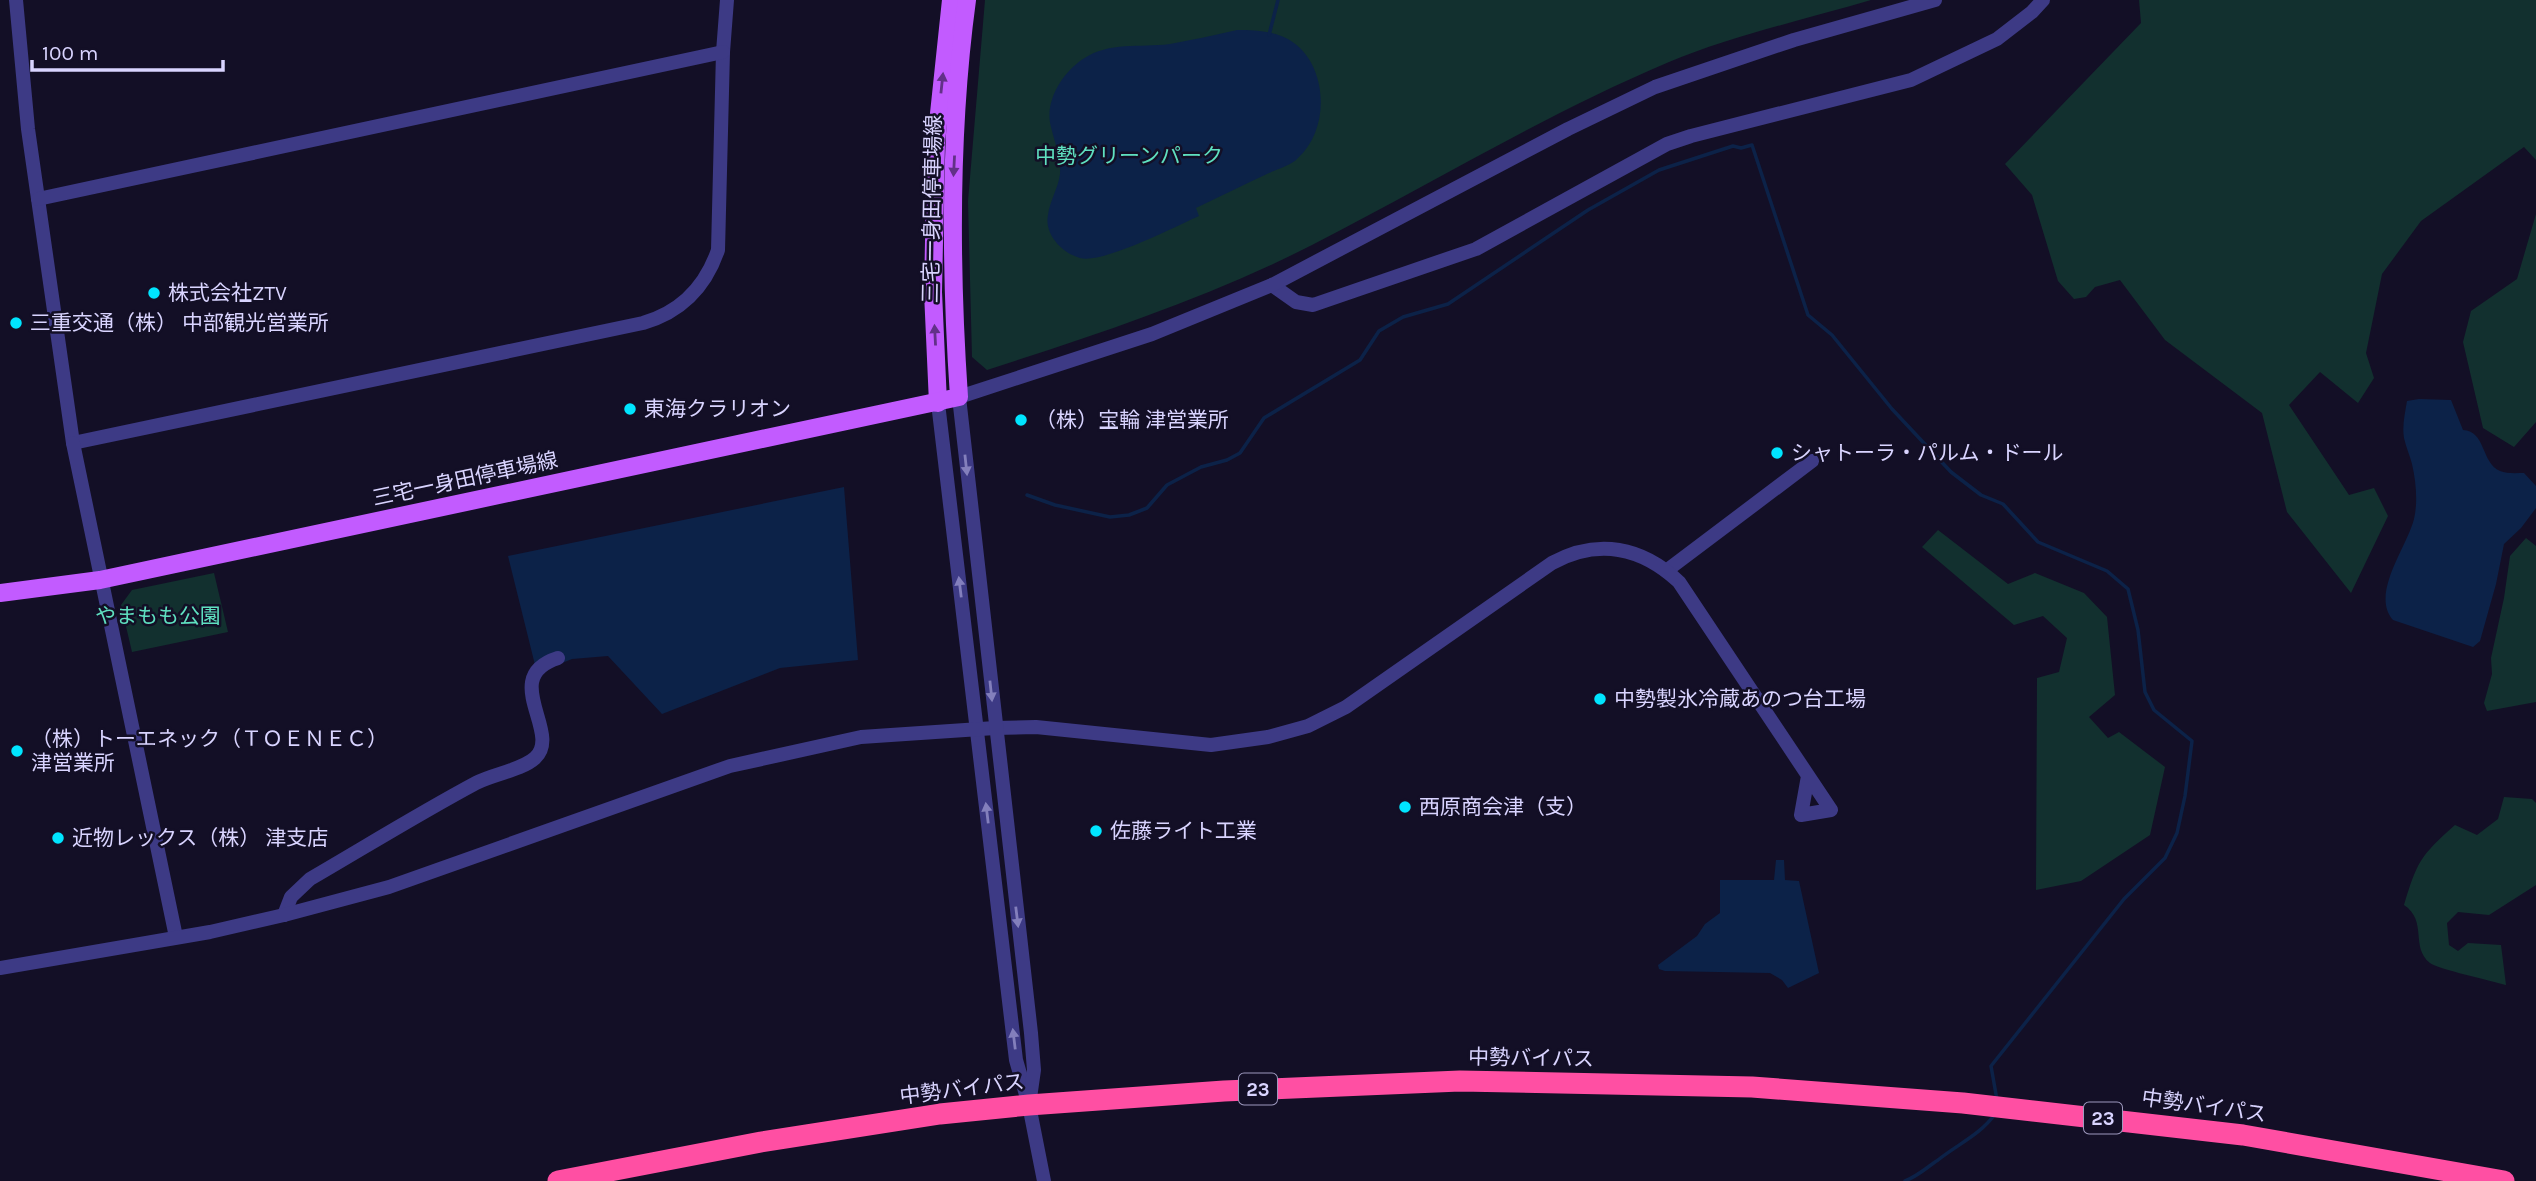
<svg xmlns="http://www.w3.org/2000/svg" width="2536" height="1181" font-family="Karla,'Noto Sans JP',sans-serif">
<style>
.green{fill:#12302f}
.water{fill:#0c2248}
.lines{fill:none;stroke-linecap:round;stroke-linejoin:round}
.stream{stroke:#0c2248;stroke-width:3.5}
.minor{stroke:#3d3a85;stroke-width:14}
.major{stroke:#c25bff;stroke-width:18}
.highway{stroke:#ff4fa3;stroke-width:21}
.oneway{fill:#623188}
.oneway2{fill:#837fbc}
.poi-dot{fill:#00e5ff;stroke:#130f26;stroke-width:2.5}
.labels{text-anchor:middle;stroke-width:5;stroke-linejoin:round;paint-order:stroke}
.shield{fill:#130f26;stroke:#9e99be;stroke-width:2}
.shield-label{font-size:19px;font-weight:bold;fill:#d9d4ff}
.park-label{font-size:21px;fill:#5fe0c0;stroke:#130f26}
.street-label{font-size:21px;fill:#d9d4ff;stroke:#130f26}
.poi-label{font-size:21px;fill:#d9d4ff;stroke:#130f26;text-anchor:start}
</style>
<rect width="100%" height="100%" fill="#130f26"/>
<g class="green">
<path d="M 985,0 L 1871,0 C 1807,19 1731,36 1669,62 C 1546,114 1431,184 1312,245 C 1208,298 1098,334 987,370 L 972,357 L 968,201 Z"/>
<path d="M 2139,0 L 2536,0 L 2536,160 L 2524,147 L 2421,221 L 2382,274 L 2366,353 L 2374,378 L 2358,403 L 2320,372 L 2289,405 L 2349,495 L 2374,488 L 2388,516 L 2351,593 L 2287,512 L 2262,413 L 2165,340 L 2120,280 L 2095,287 L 2086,297 L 2074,299 L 2058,281 L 2032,195 L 2005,164 L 2141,23 Z"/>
<path d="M 2536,214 L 2536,422 L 2514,447 L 2483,428 L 2463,342 L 2471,311 L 2517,279 Z"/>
<path d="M 1938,530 L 2008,584 L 2035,573 L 2084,593 L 2107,617 L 2115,695 L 2089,717 L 2108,738 L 2119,732 L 2165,767 L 2150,835 L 2081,881 L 2036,890 L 2037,678 L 2059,672 L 2067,638 L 2043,616 L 2014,625 L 1922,547 Z"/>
<path d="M 2526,538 L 2536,546 L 2536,702 L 2487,711 L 2484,703 L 2492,674 L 2491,658 L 2504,598 L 2510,556 Z"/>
<path d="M 214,573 L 228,632 L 132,652 L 121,605 L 132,590 Z"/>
<path d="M 2504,797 L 2532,799 L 2536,803 L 2536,885 L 2489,915 L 2458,912 L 2447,923 L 2449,945 L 2458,951 L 2468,943 L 2501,945 L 2506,985 C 2492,981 2438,969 2430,963 C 2410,947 2428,921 2404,905 C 2417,862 2420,856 2455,825 L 2477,835 L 2498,819 Z"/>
</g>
<g class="water">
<path d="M 1237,30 C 1257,30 1278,31 1294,43 C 1328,68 1330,129 1298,158 C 1292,165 1278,169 1269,173 C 1245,184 1221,196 1196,208 L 1199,216 C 1174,227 1103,264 1080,258 C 1062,253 1044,234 1048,215 C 1050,200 1058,189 1060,174 C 1061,157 1055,144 1051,127 C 1044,102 1062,73 1083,59 C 1110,41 1139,48 1170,44 C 1192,40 1215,35 1237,30 Z"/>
<path d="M 2419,399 L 2451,400 L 2463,430 C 2486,431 2481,463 2500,471 C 2507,474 2517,473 2524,473 L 2536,486 L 2536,508 L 2521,528 L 2504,544 L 2496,584 L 2480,641 L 2473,647 L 2393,620 C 2370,594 2407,547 2414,519 C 2418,502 2416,481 2412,464 C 2410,456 2406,447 2404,438 C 2402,426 2405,413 2407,401 Z"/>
<path d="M 844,487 L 858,660 L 780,668 L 662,714 L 608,656 L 572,659 L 537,673 L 508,556 Z"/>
<path d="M 1776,860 L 1784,860 L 1785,880 L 1799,881 L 1819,973 L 1788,988 L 1782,980 L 1770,973 L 1665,971 L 1659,969 L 1658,965 L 1697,936 L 1705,924 L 1720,913 L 1720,880 L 1774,880 Z"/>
</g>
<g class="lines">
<g class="stream">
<path d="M 1269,35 L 1278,0"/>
<path d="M 1027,495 L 1055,505 L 1110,517 L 1129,515 L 1147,508 L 1167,485 L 1201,467 L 1227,460 L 1240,453 L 1264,418 L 1360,360 L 1379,331 L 1403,317 L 1448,304 L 1588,210 L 1659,170 L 1733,146 L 1741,148 L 1752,145 L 1808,315 L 1832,335 L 1892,409 L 1951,472 L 1981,495 L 2003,504 L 2038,542 L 2107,571 L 2128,589 L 2138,630 L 2145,692 L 2154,710 L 2192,741 L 2185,796 L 2177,833 L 2165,858 L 2124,899 L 1991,1066 L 1997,1100"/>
<path d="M 1905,1181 C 1918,1176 1926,1168 1938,1160 C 1958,1144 1980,1135 1995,1114"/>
</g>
<g class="minor">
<path d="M 16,0 L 28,129 L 73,443 L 643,323 C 681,312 705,288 718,250 L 723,52 L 727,0"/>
<path d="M 38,199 L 723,52"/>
<path d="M 1272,285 L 1296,302 L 1313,305 L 1476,249 L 1667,144 L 1691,136 L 1911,80 L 1997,39 L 2032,12 L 2043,0"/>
<path d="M 938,403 L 1016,1060 L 1029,1105 L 1044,1181"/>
<path d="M 73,443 L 176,937"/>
<path d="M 1666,571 L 1812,461"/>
<path d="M 284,915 L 291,897 L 310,879 C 365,847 420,813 476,783 C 493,774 522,770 535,758 C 563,733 498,677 558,658"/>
<path d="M 0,968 L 210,932 L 284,915 L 389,887 L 730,766 L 861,737 L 995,728 L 1036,727 L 1211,745 L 1268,737 L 1308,726 L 1346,707 L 1552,563 C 1598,538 1642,547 1679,582 L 1831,810 L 1801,815 L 1808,776"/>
<path d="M 1029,1105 L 1034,1070 L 1031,1033 L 959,397 L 1152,334 L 1272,285 L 1568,129 L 1655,87 L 1794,40 L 1935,0"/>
</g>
<g class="major">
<path d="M 938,403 L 933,292 L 936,142 L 951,0"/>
<path d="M 0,593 L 100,580 L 959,397 C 950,265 949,132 967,0"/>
</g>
<path class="highway" d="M 558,1181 L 761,1142 L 940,1114 L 1029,1105 L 1224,1091 L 1460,1081 L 1752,1087 L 1963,1103 L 2243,1135 L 2504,1181"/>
</g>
<defs><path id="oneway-solid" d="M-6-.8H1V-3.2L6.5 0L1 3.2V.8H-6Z" transform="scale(1.75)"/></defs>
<g class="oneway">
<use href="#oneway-solid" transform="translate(942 83) rotate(-84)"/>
<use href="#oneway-solid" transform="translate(954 166) rotate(93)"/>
<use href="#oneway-solid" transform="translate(935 335) rotate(-93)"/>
</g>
<g class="oneway2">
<use href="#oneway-solid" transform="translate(966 465) rotate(84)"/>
<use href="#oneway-solid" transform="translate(960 587) rotate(-97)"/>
<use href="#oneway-solid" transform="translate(991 691) rotate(84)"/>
<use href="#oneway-solid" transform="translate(987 813) rotate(-97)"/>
<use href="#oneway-solid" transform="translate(1017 917) rotate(83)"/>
<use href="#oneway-solid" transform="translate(1014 1039) rotate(-97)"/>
</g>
<g class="poi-dot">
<circle cx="154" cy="293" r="7"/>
<circle cx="16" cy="323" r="7"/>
<circle cx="630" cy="409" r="7"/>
<circle cx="1021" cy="420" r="7"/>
<circle cx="1777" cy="453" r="7"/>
<circle cx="1600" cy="699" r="7"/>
<circle cx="17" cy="751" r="7"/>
<circle cx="1405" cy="807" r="7"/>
<circle cx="1096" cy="831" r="7"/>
<circle cx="58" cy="838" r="7"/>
</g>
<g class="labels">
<g class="shield">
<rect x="1239" y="1073.5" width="38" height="31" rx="5"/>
<rect x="2084" y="1102.5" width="38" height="31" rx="5"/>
</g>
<g class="shield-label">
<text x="1258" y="1096">23</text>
<text x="2103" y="1125">23</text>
</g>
<g class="park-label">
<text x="1129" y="163">中勢グリーンパーク</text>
<text x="158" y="623">やまもも公園</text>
</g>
<g class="street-label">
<text transform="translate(932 209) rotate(-89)" y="7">三宅一身田停車場線</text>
<text transform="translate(465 479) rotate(-12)" y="7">三宅一身田停車場線</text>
<text transform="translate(1531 1058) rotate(1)" y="7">中勢バイパス</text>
<text transform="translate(962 1089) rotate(-7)" y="7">中勢バイパス</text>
<text transform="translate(2204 1106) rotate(8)" y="7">中勢バイパス</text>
</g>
<g class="poi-label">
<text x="168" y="300">株式会社ZTV</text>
<text x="30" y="330">三重交通（株） 中部観光営業所</text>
<text x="644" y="416">東海クラリオン</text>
<text x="1035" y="427">（株）宝輪 津営業所</text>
<text x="1791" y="460">シャトーラ・パルム・ドール</text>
<text x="1614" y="706">中勢製氷冷蔵あのつ台工場</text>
<text x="31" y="746">（株）トーエネック（ＴＯＥＮＥＣ）<tspan x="31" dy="24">津営業所</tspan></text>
<text x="1419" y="814">西原商会津（支）</text>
<text x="1110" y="838">佐藤ライト工業</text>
<text x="72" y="845">近物レックス（株） 津支店</text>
</g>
</g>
<path d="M32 60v10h191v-10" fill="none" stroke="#d9d4ff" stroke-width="3.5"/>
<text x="42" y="60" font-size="21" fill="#d9d4ff" stroke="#130f26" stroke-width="5" paint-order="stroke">100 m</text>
</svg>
